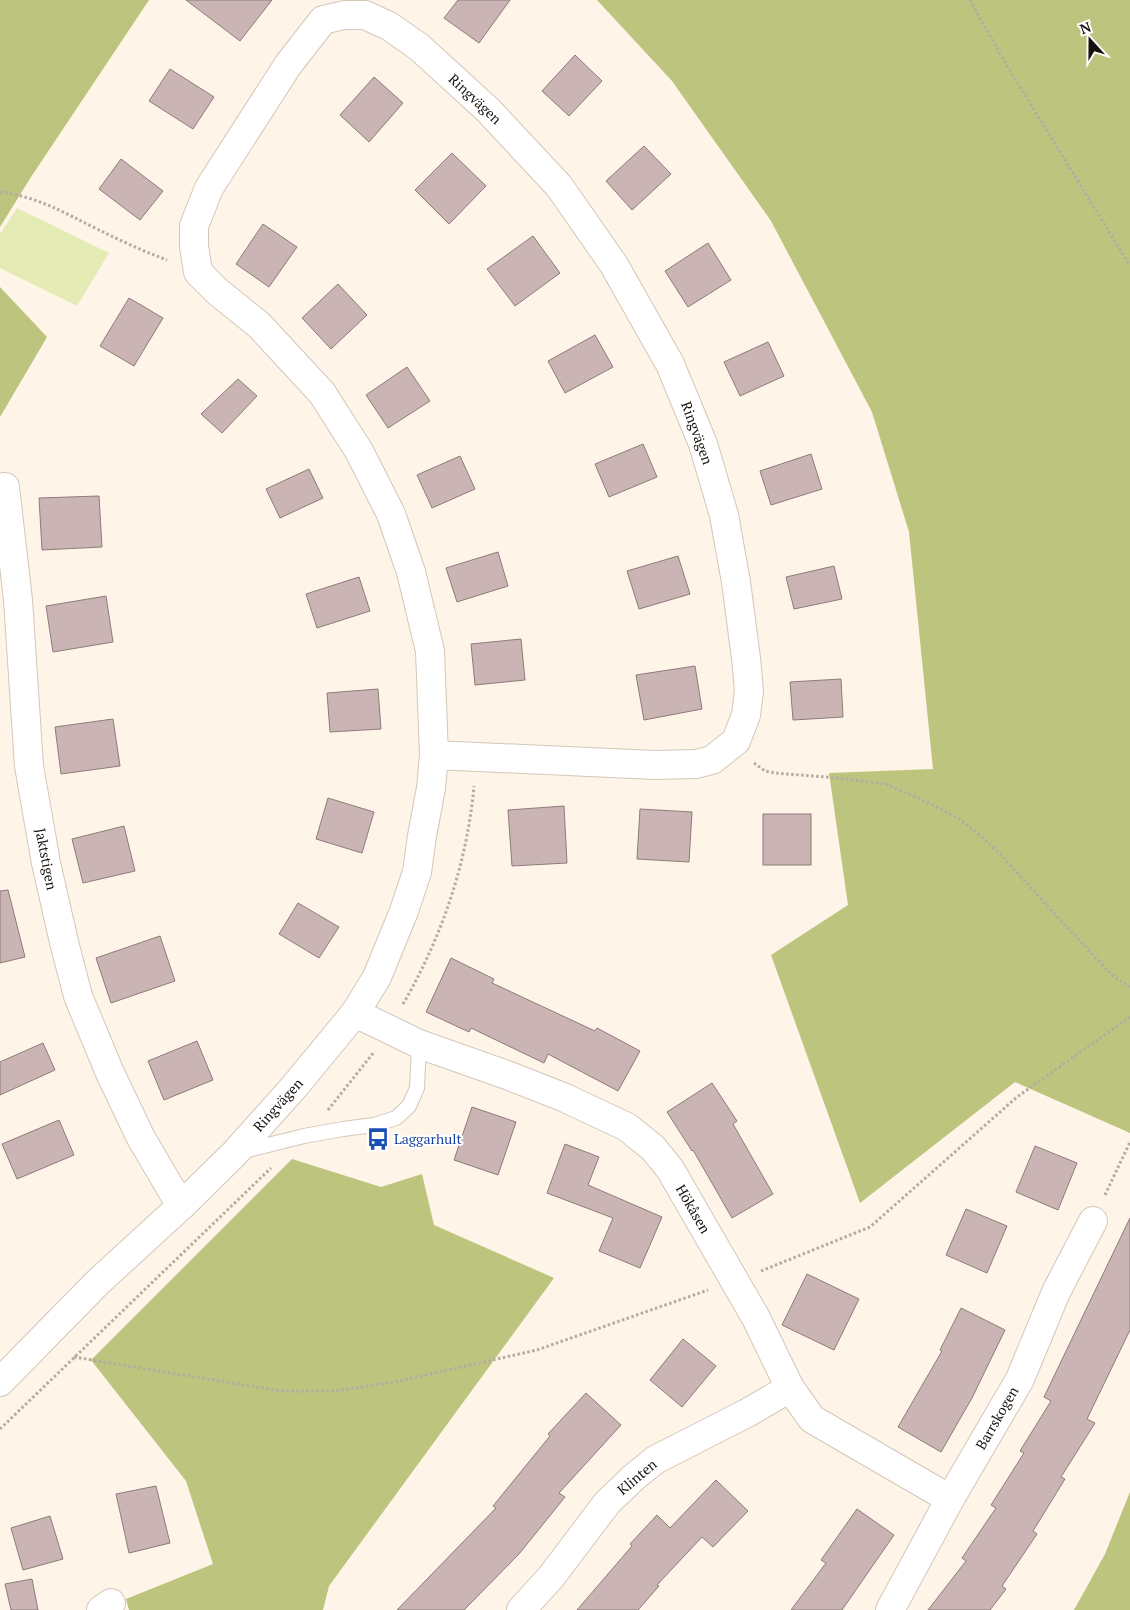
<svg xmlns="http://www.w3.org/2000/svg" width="1130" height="1610" font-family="'PT Serif',serif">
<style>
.green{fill:#e5ebb4}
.forest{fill:#bdc47d}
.building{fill:#cab5b4;stroke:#8e7b7a}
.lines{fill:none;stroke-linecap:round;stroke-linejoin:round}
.service-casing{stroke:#d3c7b9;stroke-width:16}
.minor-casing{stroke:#d3c7b9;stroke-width:30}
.path{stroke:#b4aca2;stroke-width:3;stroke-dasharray:2.5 2.5;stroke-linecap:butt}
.service{stroke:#fff;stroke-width:14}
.minor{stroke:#fff;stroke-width:28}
.labels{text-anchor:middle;stroke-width:4;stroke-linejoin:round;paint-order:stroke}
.street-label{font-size:14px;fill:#16110c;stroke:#fff}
.transit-label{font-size:14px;fill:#164399;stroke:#fff;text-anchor:start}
</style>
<rect width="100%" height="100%" fill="#fef4e8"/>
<path class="green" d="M 17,208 L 109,253 L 77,306 L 0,268 L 0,234 Z"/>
<g class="forest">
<path d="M 0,0 L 149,0 L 31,177 L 0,227 Z"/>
<path d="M 597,0 L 1130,0 L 1130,1133 L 1015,1082 L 860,1203 L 771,955 L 848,905 L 829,773 L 933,769 L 909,532 L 872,412 L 771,221 L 672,81 Z"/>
<path d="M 0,287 L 47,337 L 0,417 Z"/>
<path d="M 292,1159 L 381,1187 L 422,1174 L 434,1225 L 554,1278 L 329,1586 L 323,1610 L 129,1610 L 126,1599 L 213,1564 L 186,1481 L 91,1360 Z"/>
<path d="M 1130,1492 L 1130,1610 L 1074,1610 L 1105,1554 Z"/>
</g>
<g class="building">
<path d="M 186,0 L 272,0 L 240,41 Z"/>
<path d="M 458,0 L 510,0 L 479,43 L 444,18 Z"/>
<path d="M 575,55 L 602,81 L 569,116 L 542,91 Z"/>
<path d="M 170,69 L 214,97 L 193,129 L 149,101 Z"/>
<path d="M 374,77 L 403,103 L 369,142 L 340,115 Z"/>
<path d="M 644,146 L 671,174 L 632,210 L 606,181 Z"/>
<path d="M 452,153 L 486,186 L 449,224 L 415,190 Z"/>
<path d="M 121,159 L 163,191 L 140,220 L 99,189 Z"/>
<path d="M 263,224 L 297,247 L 269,287 L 236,264 Z"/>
<path d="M 533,236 L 560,273 L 515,306 L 487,269 Z"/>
<path d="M 708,243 L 731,280 L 688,307 L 665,271 Z"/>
<path d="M 338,284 L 367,315 L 331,349 L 302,318 Z"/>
<path d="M 129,298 L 163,318 L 134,366 L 100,346 Z"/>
<path d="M 595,335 L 613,367 L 565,393 L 548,361 Z"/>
<path d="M 768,342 L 784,376 L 740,396 L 724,362 Z"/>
<path d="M 407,367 L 430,401 L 388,428 L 366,395 Z"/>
<path d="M 238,379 L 257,396 L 222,433 L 201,414 Z"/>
<path d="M 643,444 L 657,477 L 609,497 L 595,464 Z"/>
<path d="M 811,454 L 822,489 L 771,505 L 760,471 Z"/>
<path d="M 460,456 L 475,489 L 432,508 L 417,475 Z"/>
<path d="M 309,469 L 323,498 L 280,518 L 266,489 Z"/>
<path d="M 99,496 L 102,547 L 42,550 L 39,498 Z"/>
<path d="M 498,552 L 508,586 L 457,602 L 446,568 Z"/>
<path d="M 678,556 L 690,594 L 639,609 L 627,571 Z"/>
<path d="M 834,566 L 842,599 L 794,609 L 786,577 Z"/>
<path d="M 359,577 L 370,611 L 317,628 L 306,594 Z"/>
<path d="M 106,596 L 113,642 L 53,652 L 46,606 Z"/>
<path d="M 521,639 L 525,680 L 475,685 L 471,644 Z"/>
<path d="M 695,666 L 702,709 L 644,720 L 636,675 Z"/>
<path d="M 841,679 L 843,717 L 793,720 L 790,682 Z"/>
<path d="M 378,689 L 381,729 L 330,732 L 327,693 Z"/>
<path d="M 113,719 L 120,766 L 61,774 L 55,727 Z"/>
<path d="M 328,798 L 374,812 L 362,853 L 316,839 Z"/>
<path d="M 564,806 L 567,863 L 512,866 L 508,810 Z"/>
<path d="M 640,809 L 692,812 L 689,862 L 637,859 Z"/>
<rect x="763" y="814" width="48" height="51"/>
<path d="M 124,826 L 135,871 L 83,883 L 72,839 Z"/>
<path d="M 8,890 L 25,957 L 0,963 L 0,891 Z"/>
<path d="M 298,903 L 339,927 L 319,958 L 279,934 Z"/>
<path d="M 160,936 L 175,981 L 111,1003 L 96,958 Z"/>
<path d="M 451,958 L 494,979 L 492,983 L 595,1031 L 597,1028 L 640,1051 L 618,1091 L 548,1054 L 544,1063 L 471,1028 L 469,1032 L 426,1012 Z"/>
<path d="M 197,1041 L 213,1080 L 164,1100 L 148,1061 Z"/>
<path d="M 43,1043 L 55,1070 L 0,1095 L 0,1062 Z"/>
<path d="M 712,1083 L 737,1121 L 733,1124 L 773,1194 L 732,1218 L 693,1150 L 692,1151 L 667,1112 Z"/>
<path d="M 472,1107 L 516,1122 L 498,1175 L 454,1160 Z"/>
<path d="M 59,1120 L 74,1155 L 17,1179 L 2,1144 Z"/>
<path d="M 565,1144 L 599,1157 L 588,1185 L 662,1217 L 640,1268 L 599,1251 L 613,1218 L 547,1193 Z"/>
<path d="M 1035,1146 L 1077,1163 L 1058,1210 L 1016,1192 Z"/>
<path d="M 966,1209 L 1007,1226 L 987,1273 L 946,1255 Z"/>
<path d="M 1130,1218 L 1130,1330 L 1087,1419 L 1095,1423 L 1061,1477 L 1065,1479 L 1033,1531 L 1037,1534 L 1002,1586 L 1006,1589 L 990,1610 L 928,1610 L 966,1561 L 962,1558 L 996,1508 L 991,1505 L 1024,1453 L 1020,1451 L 1051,1401 L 1044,1397 Z"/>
<path d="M 807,1274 L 859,1299 L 834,1350 L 782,1325 Z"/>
<path d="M 961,1308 L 1005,1330 L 972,1398 L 941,1452 L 898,1427 L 942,1351 L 940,1350 Z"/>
<path d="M 683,1339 L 716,1366 L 682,1407 L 650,1380 Z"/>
<path d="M 586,1393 L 621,1425 L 559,1493 L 565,1497 L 519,1554 L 464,1610 L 397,1610 L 496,1508 L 493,1506 L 550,1436 L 548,1434 Z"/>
<path d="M 716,1480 L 748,1511 L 713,1547 L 702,1537 L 657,1585 L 659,1586 L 638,1610 L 577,1610 L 632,1546 L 630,1544 L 657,1515 L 670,1528 Z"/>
<path d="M 156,1486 L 170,1543 L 129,1553 L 116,1494 Z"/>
<path d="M 857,1509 L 894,1535 L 842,1610 L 791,1610 L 826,1563 L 821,1560 Z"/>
<path d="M 50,1516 L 63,1559 L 23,1570 L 11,1528 Z"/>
<path d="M 32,1579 L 38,1610 L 11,1610 L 5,1584 Z"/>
</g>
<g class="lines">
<defs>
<path id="service" d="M 240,1152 L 304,1136 L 343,1129 L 374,1125 L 396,1118 L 409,1106 L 417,1088 L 419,1044"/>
<g id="minor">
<path d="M 5,487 L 18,600 L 29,766 L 46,863 L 64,942 L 78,996 L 110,1073 L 141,1138 L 181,1206"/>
<path d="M 355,1013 L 419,1044 L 507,1075 L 563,1097 L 627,1127 L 653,1148 L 670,1169 L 756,1318 L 790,1388 L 812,1419 L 950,1499"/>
<path d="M 0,1382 L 98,1282 L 181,1206 L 234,1154 L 294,1087 L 355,1013 L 377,977 L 404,911 L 417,872 L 422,836 L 431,788 L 434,755 L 430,651 L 411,572 L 391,514 L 359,451 L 322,393 L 259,325 L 218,292 L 198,272 L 194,246 L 194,226 L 209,188 L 288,65 L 323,20 L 344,15 L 365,15 L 389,26 L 419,47 L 488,110 L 559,186 L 614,265 L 670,364 L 703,444 L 724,515 L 736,582 L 746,658 L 749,691 L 746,715 L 736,741 L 712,760 L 696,764 L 655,765 L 434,755"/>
<path d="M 101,1610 L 111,1603"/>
<path d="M 521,1610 L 551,1577 L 607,1503 L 633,1478 L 655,1460 L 747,1413 L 790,1388"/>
<path d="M 890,1610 L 950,1499 L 1020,1379 L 1056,1292 L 1093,1221"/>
</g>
</defs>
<use href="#service" class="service-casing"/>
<use href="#minor" class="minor-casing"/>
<g class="path">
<path d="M 970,0 L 1006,64 L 1130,266"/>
<path d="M 0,192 C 38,197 63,212 97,229 C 119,240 143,251 167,260"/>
<path d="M 754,763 L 765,771 L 775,773 L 838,778 L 885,784 L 929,803 L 961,820 L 982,837 L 1001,855 L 1063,923 L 1114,977 L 1130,987"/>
<path d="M 403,1004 C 442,937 467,863 474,786"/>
<path d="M 328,1110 L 374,1052"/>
<path d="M 1105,1195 L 1130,1142"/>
<path d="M 761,1271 L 870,1227 L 1017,1097 L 1130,1017"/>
<path d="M 74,1357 L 281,1391 L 336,1391 L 399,1381 L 537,1350 L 708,1290"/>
<path d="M 0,1429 L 271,1168"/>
</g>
<use href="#service" class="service"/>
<use href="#minor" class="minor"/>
</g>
<defs>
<symbol id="bus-bare" viewBox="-9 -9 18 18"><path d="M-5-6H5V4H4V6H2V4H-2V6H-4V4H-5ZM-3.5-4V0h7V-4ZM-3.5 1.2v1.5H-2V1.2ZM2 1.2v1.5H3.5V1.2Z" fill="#1a4fb4" stroke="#fff" stroke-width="2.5" paint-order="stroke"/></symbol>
</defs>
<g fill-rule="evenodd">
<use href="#bus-bare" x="362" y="1123" width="32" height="32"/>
</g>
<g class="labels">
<g class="street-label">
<text transform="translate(475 99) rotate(43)" y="5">Ringvägen</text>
<text transform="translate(697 433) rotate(70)" y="5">Ringvägen</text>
<text transform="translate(46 859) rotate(79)" y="5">Jaktstigen</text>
<text transform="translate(278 1105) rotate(-48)" y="5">Ringvägen</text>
<text transform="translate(693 1209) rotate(60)" y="5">Hökåsen</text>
<text transform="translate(997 1418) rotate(-60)" y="5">Barrskogen</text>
<text transform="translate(637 1477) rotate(-40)" y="5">Klinten</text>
</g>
<g class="transit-label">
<text x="394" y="1144">Laggarhult</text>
</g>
</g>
<g transform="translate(1090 40) rotate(339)" stroke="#ffffff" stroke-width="4" paint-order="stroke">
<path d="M0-4L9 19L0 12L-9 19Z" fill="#16110c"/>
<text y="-8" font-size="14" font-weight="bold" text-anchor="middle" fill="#16110c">N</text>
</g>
</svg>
